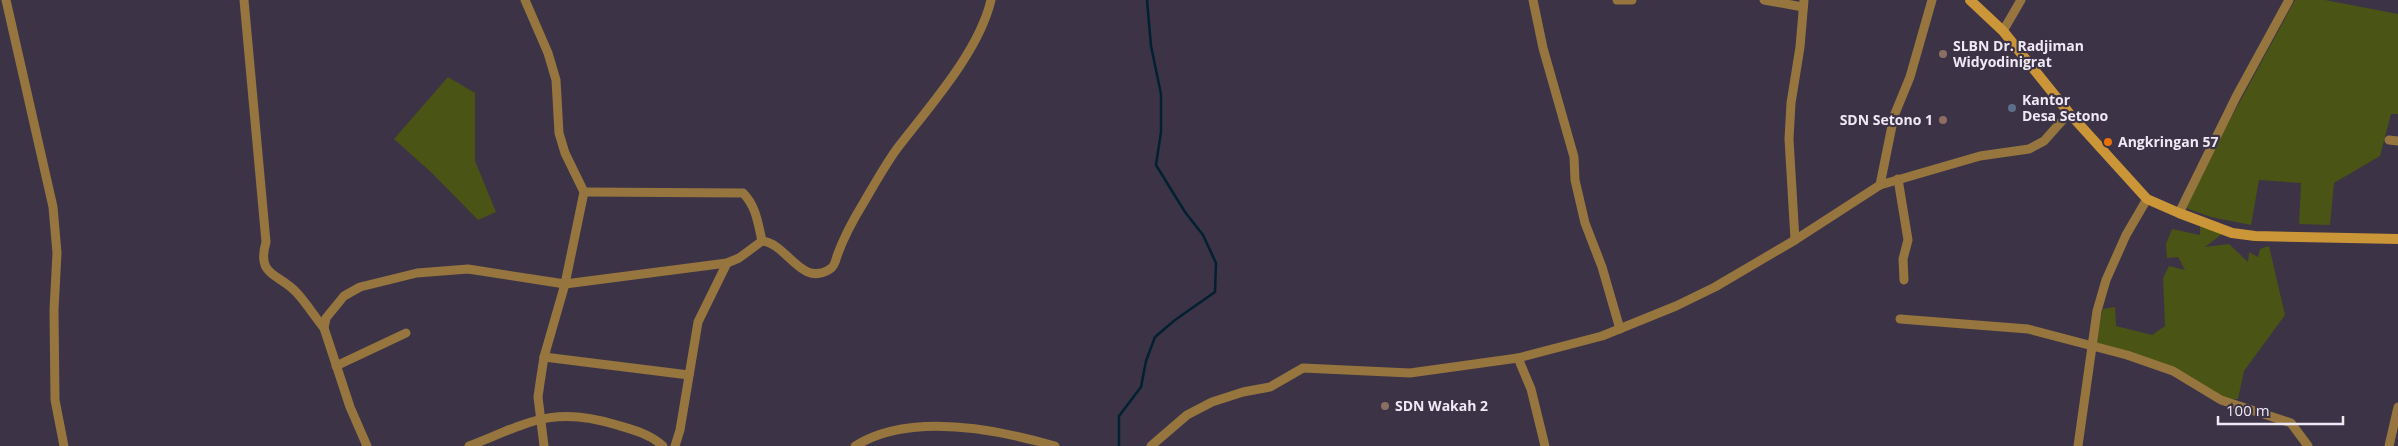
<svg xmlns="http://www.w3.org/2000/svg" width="2398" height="446" font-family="'Open Sans',sans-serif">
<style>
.green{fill:#4a5414}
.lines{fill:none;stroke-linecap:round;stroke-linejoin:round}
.stream{stroke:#022032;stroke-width:2.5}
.minor{stroke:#96753f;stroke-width:9}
.secondary{stroke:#cb9637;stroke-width:10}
.education-dot{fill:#8d6e63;stroke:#3c3346;stroke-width:2}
.service-dot{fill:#5c6f8a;stroke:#3c3346;stroke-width:2}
.food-dot{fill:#e8710a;stroke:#3c3346;stroke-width:2}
.labels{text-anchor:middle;stroke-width:4.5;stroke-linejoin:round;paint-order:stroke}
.poi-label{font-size:14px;font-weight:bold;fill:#efe9f5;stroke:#3c3346;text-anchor:start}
</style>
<rect width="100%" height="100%" fill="#3c3346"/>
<g class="green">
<path d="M 2295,0 L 2325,0 L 2398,14 L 2398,114 L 2391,114 L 2380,156 L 2334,183 L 2330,225 L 2299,224 L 2301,183 L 2259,180 L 2251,225 L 2211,217 L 2186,208 L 2200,175 Z"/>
<path d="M 448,77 L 475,93 L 475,161 L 496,212 L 478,220 L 432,173 L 394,139 Z"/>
<path d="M 2200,226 L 2222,234 L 2205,247 L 2229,244 L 2248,262 L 2249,252 L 2258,257 L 2260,249 L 2269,246 L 2285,315 L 2244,371 L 2238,399 L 2221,400 L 2173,371 L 2093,345 L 2103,309 L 2115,307 L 2116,326 L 2152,335 L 2165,326 L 2163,278 L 2169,266 L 2185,270 L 2178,257 L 2167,258 L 2166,244 L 2172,229 L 2200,235 Z"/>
</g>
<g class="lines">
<path class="stream" d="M 1119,446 L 1119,416 L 1141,387 L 1146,361 L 1155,337 L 1175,320 L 1215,292 L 1216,263 L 1203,235 L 1185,212 L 1156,165 L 1161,132 L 1161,94 L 1151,46 L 1147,0"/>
<g class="minor">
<path d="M 6,0 L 53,207 L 57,253 L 54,310 L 55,400 L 64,446"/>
<path d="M 244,0 L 266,242 C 256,277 279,273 297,293 C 307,304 315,317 324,328"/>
<path d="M 525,0 L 548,53 L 556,80 L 559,133 L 565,153 L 584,192 L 565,284 L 544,357 L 540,383 L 538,397 L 544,446"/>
<path d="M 1533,0 L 1543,48 L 1574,157 L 1575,180 L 1585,223 L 1602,267 L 1620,329"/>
<path d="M 1617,0 L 1632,0"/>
<path d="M 1764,0 L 1803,7"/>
<path d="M 2003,31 L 2021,0"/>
<path d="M 2389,140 L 2398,141"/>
<path d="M 1898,179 L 1908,240 L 1903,259 L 1904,280"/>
<path d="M 1880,185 L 1894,116 L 1910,77 L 1932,0"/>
<path d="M 584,192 L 743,193 C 756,206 758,223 762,241"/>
<path d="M 2179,213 L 2236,97 L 2289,0"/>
<path d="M 1795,240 L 1789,139 L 1791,103 L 1800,47 L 1804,0"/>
<path d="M 1900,319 L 2028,329 L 2127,355 L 2173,371 L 2221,400 L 2291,423 L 2308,446"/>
<path d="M 544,357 L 689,375"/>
<path d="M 1518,358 L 1531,389 L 1545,446"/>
<path d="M 336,366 L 406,333"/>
<path d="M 367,446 L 350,407 L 324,328 L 326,318 L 344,296 L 360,287 L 417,273 L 468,269 L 565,284 L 727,263 L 739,258 L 762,241 C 787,243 801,288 830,269 C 834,267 836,260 837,256 C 844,236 853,220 864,202 C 874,185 884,167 896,150 C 928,108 979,52 991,0"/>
<path d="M 469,446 C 528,423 552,405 617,425 C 634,430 650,434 663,446"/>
<path d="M 675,446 L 680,430 L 698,322 L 727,263"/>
<path d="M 855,446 C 910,412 996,429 1055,446"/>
<path d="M 1151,446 L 1187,415 L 1212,402 L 1243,392 L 1270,387 L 1303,368 L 1410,373 L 1518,358 L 1602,336 L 1676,306 L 1715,287 L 1795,240 L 1880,185 L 1980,156 L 2029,149 L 2044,141 L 2069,113"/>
<path d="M 2078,446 L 2097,311 L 2106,280 L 2126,235 L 2147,199"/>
<path d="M 2389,446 L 2398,407"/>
</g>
<path class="secondary" d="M 1970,0 L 2003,31 L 2069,113 L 2147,199 L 2179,213 L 2232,233 L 2255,236 L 2398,239"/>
</g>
<g class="education-dot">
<circle cx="1943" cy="54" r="5"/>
<circle cx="1943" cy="120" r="5"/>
<circle cx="1385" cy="406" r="5"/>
</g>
<circle class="service-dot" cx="2012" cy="108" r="5"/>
<circle class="food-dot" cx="2108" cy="142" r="5"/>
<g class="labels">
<g class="poi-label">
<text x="1953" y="51">SLBN Dr. Radjiman<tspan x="1953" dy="16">Widyodinigrat</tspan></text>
<text x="2022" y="105">Kantor<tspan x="2022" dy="16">Desa Setono</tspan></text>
<text x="1933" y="125" text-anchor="end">SDN Setono 1</text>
<text x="2118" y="147">Angkringan 57</text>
<text x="1395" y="411">SDN Wakah 2</text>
</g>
</g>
<path d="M2218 416v8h125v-8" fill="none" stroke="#efe9f5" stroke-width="2.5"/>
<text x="2226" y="416" font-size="15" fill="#efe9f5" stroke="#3c3346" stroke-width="4" paint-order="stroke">100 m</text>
</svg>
